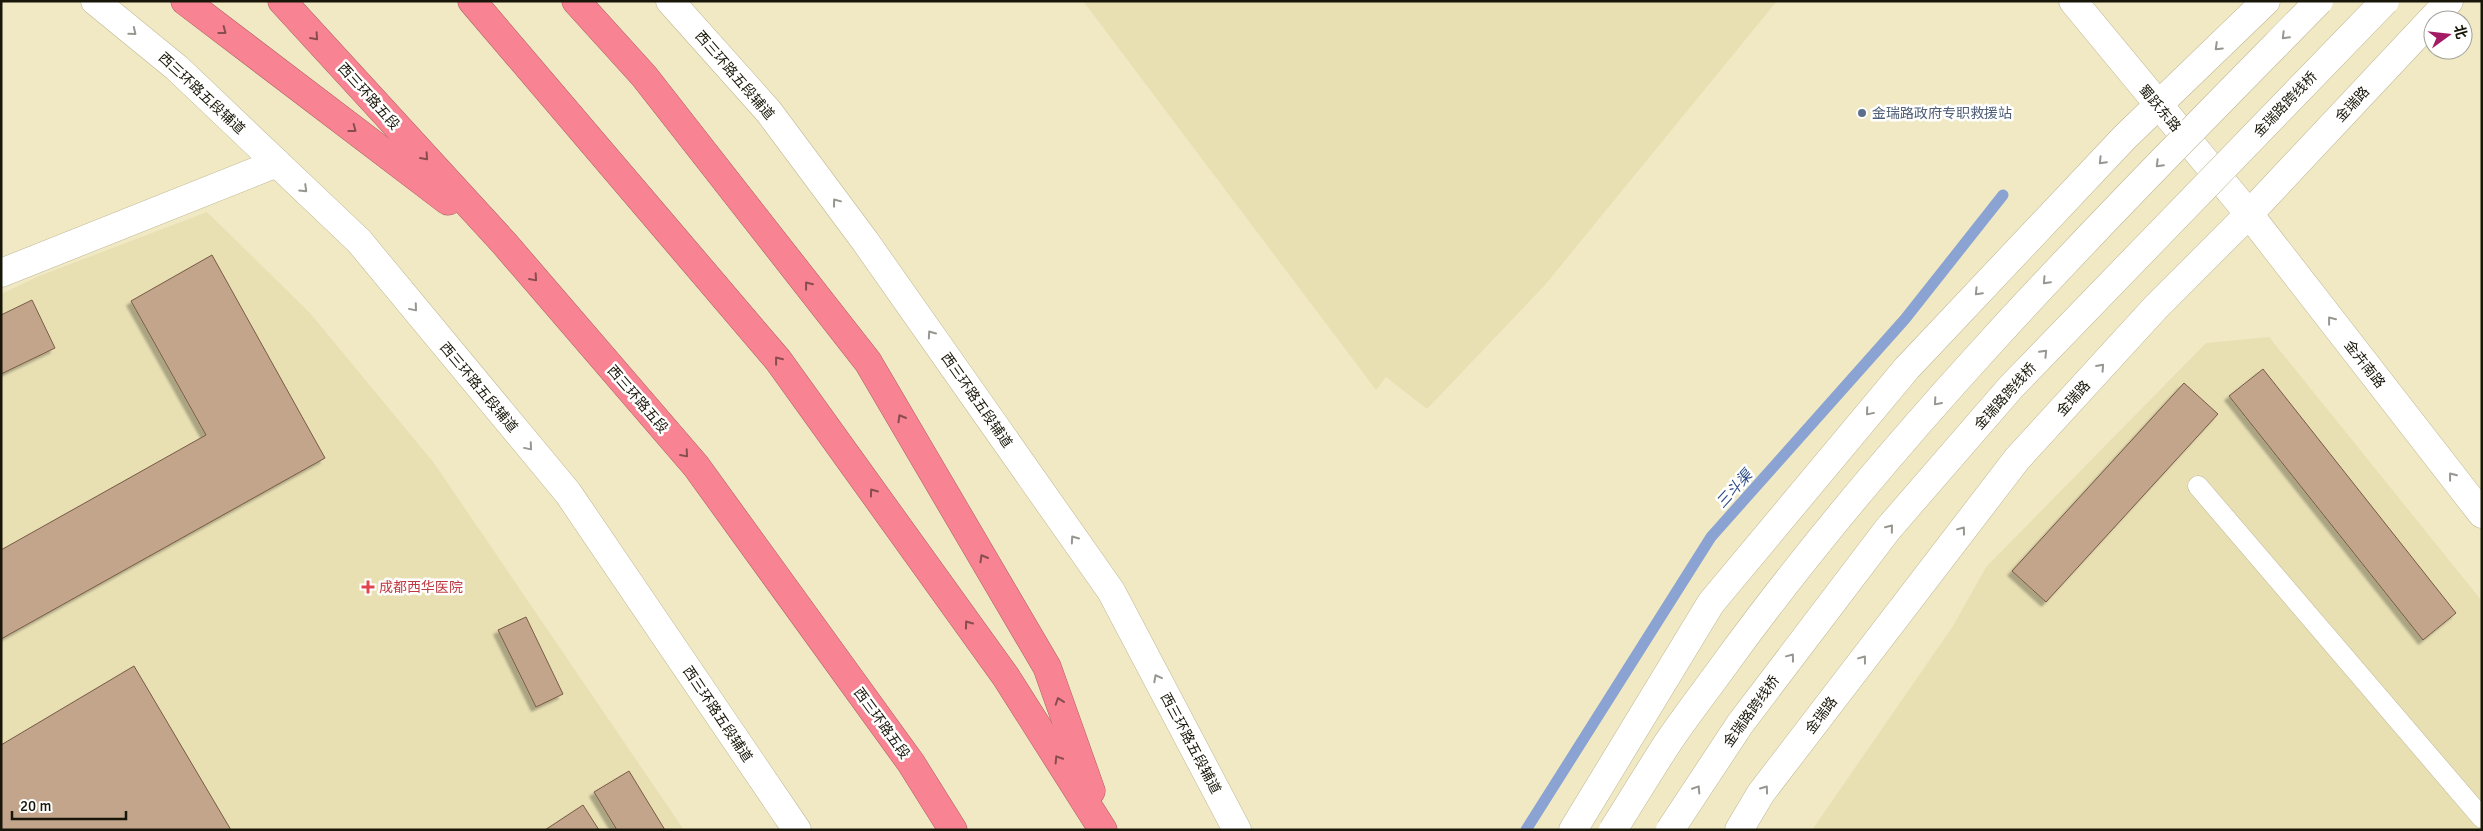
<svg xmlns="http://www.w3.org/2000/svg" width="2483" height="831" font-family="Signika,'Noto Sans SC',sans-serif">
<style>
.built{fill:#e8e0b3}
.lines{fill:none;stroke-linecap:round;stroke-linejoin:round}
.stream{stroke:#8aa3d2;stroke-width:11}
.building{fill:#c3a58c;stroke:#775b44;filter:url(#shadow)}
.lane-casing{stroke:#beb793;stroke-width:21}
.street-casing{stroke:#beb793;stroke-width:29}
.secondary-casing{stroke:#beb793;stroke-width:29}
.highway-casing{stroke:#aa5e62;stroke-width:29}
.lane{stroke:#fff;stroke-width:20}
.street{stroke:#fff;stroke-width:28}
.secondary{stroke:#fff;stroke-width:28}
.highway{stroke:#f88493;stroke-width:28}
.secondary-bridge-casing{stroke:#beb793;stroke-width:29;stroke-linecap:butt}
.secondary-bridge{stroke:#fff;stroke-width:28}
.oneway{stroke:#884d4e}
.oneway2{stroke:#979690}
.service-dot{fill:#5c6f8a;stroke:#fff;stroke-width:2}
.health-dot{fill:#e0444e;stroke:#fff;stroke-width:2}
.labels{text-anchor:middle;stroke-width:5;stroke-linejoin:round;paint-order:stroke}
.street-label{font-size:14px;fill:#181608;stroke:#fff}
.service-label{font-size:14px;fill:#4e5e75;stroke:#fff;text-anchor:start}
.health-label{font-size:14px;fill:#be3a42;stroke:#fff;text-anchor:start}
.water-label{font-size:15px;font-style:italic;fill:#2c4b86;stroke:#fff}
</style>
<defs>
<filter id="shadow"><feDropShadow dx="-4.5" dy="4.5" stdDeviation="1" flood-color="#0004"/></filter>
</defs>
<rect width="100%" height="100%" fill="#f0e9c4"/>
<g class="built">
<path d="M 1083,1 L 1777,1 L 1545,285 L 1427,409 L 1386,377 L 1376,390 Z"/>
<path d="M 207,212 L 310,313 L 434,463 L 684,830 L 1,830 L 1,294 L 39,276 Z"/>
<path d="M 2269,337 L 2482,601 L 2482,830 L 1812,830 L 1953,626 L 1986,567 L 2206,343 Z"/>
</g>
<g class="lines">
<path class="stream" d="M 1526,830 L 1711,537 L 1905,319 L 2003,195"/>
</g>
<g class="building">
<path d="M 212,255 L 325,458 L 1,639 L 1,550 L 206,435 L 131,301 Z"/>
<path d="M 32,300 L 55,348 L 1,374 L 1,315 Z"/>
<path d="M 2263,369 L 2456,613 L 2423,640 L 2229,396 Z"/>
<path d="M 2184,383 L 2218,414 L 2046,602 L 2012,571 Z"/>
<path d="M 526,617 L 563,694 L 536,707 L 498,630 Z"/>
<path d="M 134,666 L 231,830 L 1,830 L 1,745 Z"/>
<path d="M 629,771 L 665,830 L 617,830 L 594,792 Z"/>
<path d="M 583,805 L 599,830 L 545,830 Z"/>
</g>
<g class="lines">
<defs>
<path id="lane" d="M 2198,486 L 2482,818"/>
<g id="street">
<path d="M 2073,1 L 2249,214 L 2482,514"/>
<path d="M 1,273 L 277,163"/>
</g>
<g id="secondary">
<path d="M 95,1 L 177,68 L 359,241 L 568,493 L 797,830"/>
<path d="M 670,1 L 769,112 L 865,241 L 1111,591 L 1237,830"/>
<path d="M 1573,830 L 1711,603 L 1907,368 L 2125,137 L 2266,1"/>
<path d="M 1739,830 L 1761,793 L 2017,459 L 2156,307 L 2249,214 L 2449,1"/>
</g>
<g id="highway">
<path d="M 185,1 L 448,201"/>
<path d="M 282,1 L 504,243 L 696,466 L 911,763 L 953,830"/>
<path d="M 472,1 L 778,360 L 1006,677 L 1103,830"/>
<path d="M 576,1 L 644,76 L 868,362 L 1047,667 L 1091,791"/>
</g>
</defs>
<use href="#lane" class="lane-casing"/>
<use href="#street" class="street-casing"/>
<use href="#secondary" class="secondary-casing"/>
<use href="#highway" class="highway-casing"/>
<use href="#lane" class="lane"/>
<use href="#street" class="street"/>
<use href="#secondary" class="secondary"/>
<use href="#highway" class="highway"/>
<defs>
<g id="secondary-bridge">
<path d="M 1613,830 C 1632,800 1650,770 1669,741 C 1688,713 1710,685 1730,657 C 1904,419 2113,211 2319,1"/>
<path d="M 1670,830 L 1740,724 L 1888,529 L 2011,387 L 2385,1"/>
</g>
</defs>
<use href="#secondary-bridge" class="secondary-bridge-casing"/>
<use href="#secondary-bridge" class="secondary-bridge"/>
</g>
<defs><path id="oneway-chevron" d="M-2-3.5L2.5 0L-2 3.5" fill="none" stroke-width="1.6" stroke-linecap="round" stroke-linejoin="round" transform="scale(1.25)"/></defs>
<g class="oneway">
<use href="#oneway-chevron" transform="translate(223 31) rotate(37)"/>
<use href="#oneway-chevron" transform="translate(315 37) rotate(48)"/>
<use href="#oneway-chevron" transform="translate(353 129) rotate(37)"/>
<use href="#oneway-chevron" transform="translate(425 157) rotate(48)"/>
<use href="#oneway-chevron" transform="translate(534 278) rotate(49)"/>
<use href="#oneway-chevron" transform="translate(808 285) rotate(-128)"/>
<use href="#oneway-chevron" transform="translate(778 360) rotate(-128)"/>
<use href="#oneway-chevron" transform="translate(901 418) rotate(-120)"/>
<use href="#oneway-chevron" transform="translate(685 454) rotate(49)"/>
<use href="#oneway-chevron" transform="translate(873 492) rotate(-126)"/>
<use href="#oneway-chevron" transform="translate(983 558) rotate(-120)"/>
<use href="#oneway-chevron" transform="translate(968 624) rotate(-126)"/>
<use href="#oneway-chevron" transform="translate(1059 701) rotate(-109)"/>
<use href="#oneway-chevron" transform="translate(1058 759) rotate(-122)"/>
</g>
<g class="oneway2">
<use href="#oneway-chevron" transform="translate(133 32) rotate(39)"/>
<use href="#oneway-chevron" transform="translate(2285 36) rotate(135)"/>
<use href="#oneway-chevron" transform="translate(2218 47) rotate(136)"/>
<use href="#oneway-chevron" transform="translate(2102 161) rotate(134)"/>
<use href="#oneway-chevron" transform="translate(2159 164) rotate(135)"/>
<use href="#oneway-chevron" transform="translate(304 189) rotate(44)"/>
<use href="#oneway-chevron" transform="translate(836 202) rotate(-127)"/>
<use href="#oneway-chevron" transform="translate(2046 281) rotate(133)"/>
<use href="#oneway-chevron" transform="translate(1978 292) rotate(134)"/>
<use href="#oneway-chevron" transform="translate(414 308) rotate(50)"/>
<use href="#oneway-chevron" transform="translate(2331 320) rotate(-128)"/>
<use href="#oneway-chevron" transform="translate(931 334) rotate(-125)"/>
<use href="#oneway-chevron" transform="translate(2044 353) rotate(-46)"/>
<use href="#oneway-chevron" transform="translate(2101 367) rotate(-48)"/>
<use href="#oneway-chevron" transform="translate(1937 402) rotate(131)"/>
<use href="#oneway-chevron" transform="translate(1869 412) rotate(130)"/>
<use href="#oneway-chevron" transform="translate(529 447) rotate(50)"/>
<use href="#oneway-chevron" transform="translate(2452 476) rotate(-128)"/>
<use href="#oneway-chevron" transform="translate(1890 528) rotate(-51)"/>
<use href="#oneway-chevron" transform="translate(1962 530) rotate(-53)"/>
<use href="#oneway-chevron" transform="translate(1074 539) rotate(-125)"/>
<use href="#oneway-chevron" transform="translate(1791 657) rotate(-53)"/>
<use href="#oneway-chevron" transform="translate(1863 659) rotate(-53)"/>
<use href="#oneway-chevron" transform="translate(1157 678) rotate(-118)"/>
<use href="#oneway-chevron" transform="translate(1697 789) rotate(-57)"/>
<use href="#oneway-chevron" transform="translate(1765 789) rotate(-54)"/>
</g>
<circle class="service-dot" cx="1862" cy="113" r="5"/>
<path class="health-dot" d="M365.5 579.5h5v5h5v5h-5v5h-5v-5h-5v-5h5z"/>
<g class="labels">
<g class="street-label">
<text transform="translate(735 75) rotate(49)" y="5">西三环路五段辅道</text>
<text transform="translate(202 93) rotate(43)" y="5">西三环路五段辅道</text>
<text transform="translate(369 96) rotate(48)" y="5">西三环路五段</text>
<text transform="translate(2285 104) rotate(-46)" y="5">金瑞路跨线桥</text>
<text transform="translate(2352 104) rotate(-47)" y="5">金瑞路</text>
<text transform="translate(2160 108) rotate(50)" y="5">蜀跃东路</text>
<text transform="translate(2365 364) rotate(52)" y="5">金卉南路</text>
<text transform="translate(479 387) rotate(50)" y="5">西三环路五段辅道</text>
<text transform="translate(2005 396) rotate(-48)" y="5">金瑞路跨线桥</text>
<text transform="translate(2073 398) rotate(-48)" y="5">金瑞路</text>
<text transform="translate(638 399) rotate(49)" y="5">西三环路五段</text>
<text transform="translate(977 400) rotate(55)" y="5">西三环路五段辅道</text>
<text transform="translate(1751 711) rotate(-54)" y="5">金瑞路跨线桥</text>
<text transform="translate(718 714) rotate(56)" y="5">西三环路五段辅道</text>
<text transform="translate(1821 715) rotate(-53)" y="5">金瑞路</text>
<text transform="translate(882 723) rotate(54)" y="5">西三环路五段</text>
<text transform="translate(1191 743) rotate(62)" y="5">西三环路五段辅道</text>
</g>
<g class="service-label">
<text x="1872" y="118">金瑞路政府专职救援站</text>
</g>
<g class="health-label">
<text x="379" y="592">成都西华医院</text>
</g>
<g class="water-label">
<text transform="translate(1734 489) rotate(-48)" y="5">三斗渠</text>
</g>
</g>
<rect width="2483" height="831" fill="none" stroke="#181608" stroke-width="5"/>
<g transform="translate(2448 35) rotate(75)"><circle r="24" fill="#ffffff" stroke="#a3a29c"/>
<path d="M0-4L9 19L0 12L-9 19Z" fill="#a41b64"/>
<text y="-8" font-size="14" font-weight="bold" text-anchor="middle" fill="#181608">北</text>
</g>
<path d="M12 811v8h114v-8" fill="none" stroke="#181608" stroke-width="2.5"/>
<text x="20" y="811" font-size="15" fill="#181608" stroke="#ffffff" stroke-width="4" paint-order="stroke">20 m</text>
</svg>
